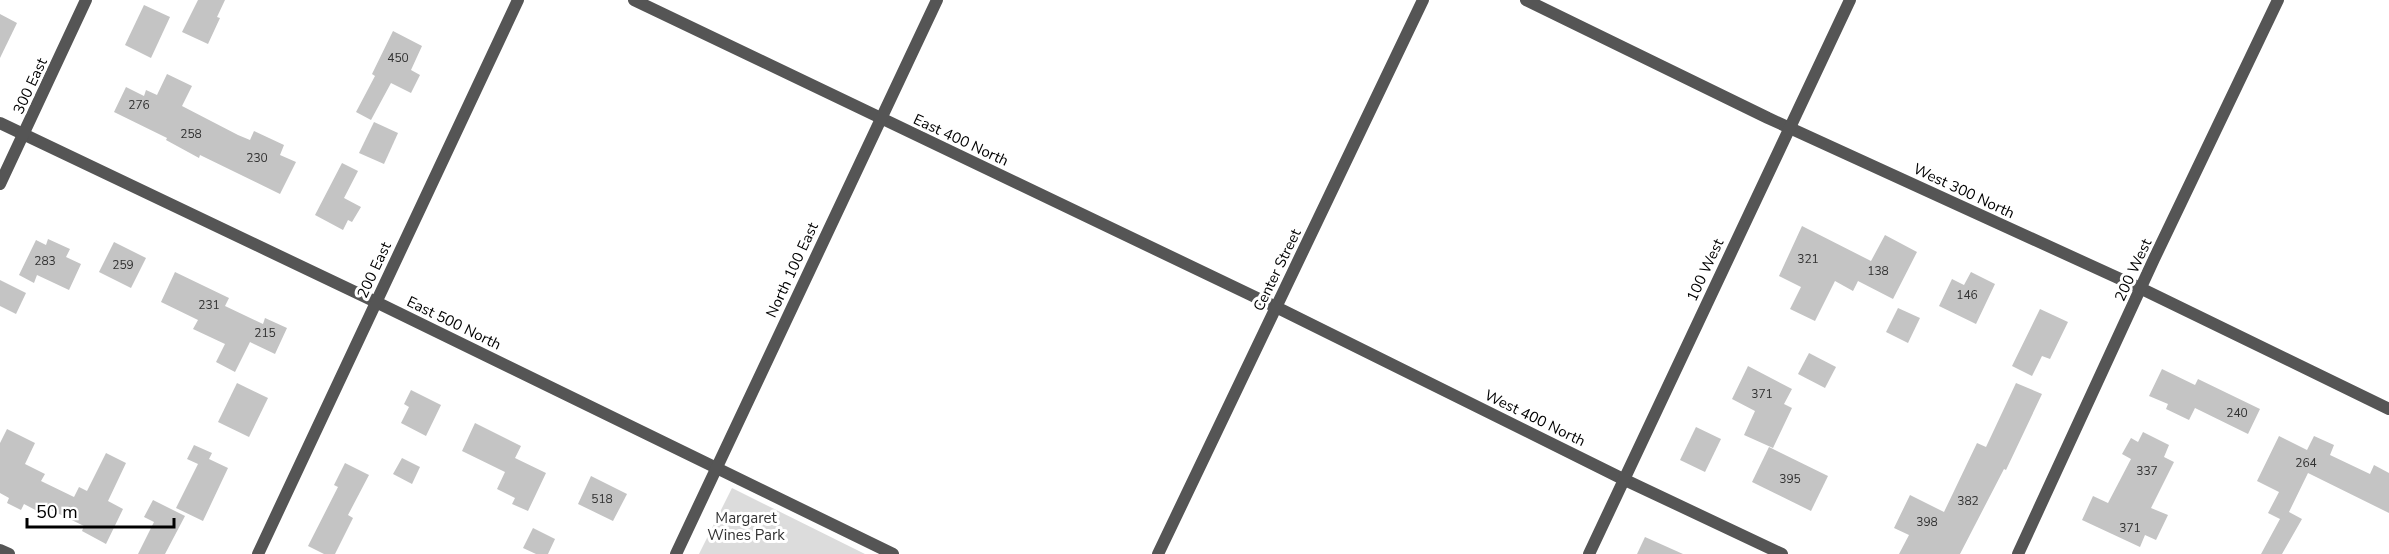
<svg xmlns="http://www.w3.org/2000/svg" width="2389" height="554" font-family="'Nunito Sans',sans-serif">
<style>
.green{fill:#dcdcdc}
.building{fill:#c4c4c4}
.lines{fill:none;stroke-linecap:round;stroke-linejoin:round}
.minor{stroke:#555;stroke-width:12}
.tertiary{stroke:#555;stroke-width:12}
.labels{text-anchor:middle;stroke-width:6;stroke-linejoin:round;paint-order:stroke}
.number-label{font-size:12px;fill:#313131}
.street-label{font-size:15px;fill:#000;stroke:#fff}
.park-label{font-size:15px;fill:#333;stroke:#fff}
</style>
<rect width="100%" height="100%" fill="#fff"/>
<path class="green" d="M 732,488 L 865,554 L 699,554 Z"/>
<g class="building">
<path d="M 198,0 L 225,0 L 217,17 L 220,18 L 208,44 L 182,32 Z"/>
<path d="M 144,5 L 170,17 L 151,58 L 125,45 Z"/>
<path d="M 0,14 L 17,23 L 0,58 Z"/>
<path d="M 393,31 L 422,46 L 411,70 L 420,75 L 411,93 L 391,83 L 371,120 L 356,112 L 375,76 L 372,74 Z"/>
<path d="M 167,74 L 192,86 L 182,106 L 238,135 L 250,140 L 254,131 L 284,145 L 280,155 L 296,162 L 280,194 L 200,155 L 199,158 L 166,140 L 167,138 L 114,112 L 126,87 L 144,96 L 146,90 L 157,95 Z"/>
<path d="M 374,122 L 398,133 L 384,164 L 359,153 Z"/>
<path d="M 342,163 L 358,171 L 344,198 L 361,207 L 352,222 L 348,220 L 343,230 L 315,215 Z"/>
<path d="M 1802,226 L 1871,261 L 1885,235 L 1917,252 L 1893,299 L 1858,281 L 1853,291 L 1835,281 L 1815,321 L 1790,309 L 1801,287 L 1779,276 Z"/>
<path d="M 48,239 L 70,249 L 66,257 L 81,264 L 69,290 L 37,275 L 34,283 L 19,275 L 36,240 L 46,245 Z"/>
<path d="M 114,242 L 146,258 L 131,288 L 99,272 Z"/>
<path d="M 175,272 L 229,298 L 225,306 L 263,324 L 265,318 L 287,328 L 275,354 L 250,342 L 235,372 L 216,362 L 225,344 L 193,329 L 198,320 L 161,302 Z"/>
<path d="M 1971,272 L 1995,284 L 1976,324 L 1939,306 L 1952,279 L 1964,285 Z"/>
<path d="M 0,280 L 26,293 L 16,314 L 0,306 Z"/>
<path d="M 1898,308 L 1920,318 L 1908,343 L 1886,332 Z"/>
<path d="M 2040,309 L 2068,322 L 2050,359 L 2042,356 L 2032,376 L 2012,366 Z"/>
<path d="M 1809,353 L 1836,367 L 1825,388 L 1798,374 Z"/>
<path d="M 1748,366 L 1792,389 L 1784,404 L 1792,408 L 1773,448 L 1744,435 L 1755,411 L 1732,399 Z"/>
<path d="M 2162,369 L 2195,385 L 2198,379 L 2260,409 L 2248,434 L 2195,408 L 2189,420 L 2166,409 L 2168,404 L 2149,396 Z"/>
<path d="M 237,383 L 268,398 L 249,437 L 218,422 Z"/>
<path d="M 2016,383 L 2042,394 L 2006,470 L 2004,469 L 1960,554 L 1899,554 L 1909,535 L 1894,528 L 1910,495 L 1944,512 L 1977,443 L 1986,447 Z"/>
<path d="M 411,390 L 441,405 L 426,436 L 401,423 L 409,407 L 404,404 Z"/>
<path d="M 475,423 L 521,446 L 515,458 L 546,473 L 528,511 L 512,504 L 515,498 L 497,489 L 505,472 L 462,451 Z"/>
<path d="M 1696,427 L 1721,439 L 1705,472 L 1680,460 Z"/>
<path d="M 7,429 L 35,443 L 25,464 L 45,474 L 41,481 L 74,497 L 79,487 L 87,491 L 106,453 L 126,463 L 108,501 L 123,509 L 106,544 L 82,531 L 84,526 L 47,508 L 43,514 L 24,504 L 21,510 L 7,503 L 9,498 L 0,493 L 0,443 Z"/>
<path d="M 2143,432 L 2169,445 L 2164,457 L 2174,462 L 2151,508 L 2168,515 L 2156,540 L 2145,535 L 2140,547 L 2082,520 L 2093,496 L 2108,503 L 2131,459 L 2122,454 L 2131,438 L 2138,442 Z"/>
<path d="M 2279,436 L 2307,450 L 2314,436 L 2334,445 L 2330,455 L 2370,474 L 2374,465 L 2389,473 L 2389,513 L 2308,473 L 2289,512 L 2302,519 L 2282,554 L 2261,554 L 2280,519 L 2268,513 L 2279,492 L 2257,481 Z"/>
<path d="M 194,445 L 212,453 L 209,459 L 228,468 L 203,521 L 176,508 L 198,464 L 187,459 Z"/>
<path d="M 1769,447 L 1828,476 L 1811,511 L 1752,482 Z"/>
<path d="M 402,458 L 420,467 L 412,484 L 393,474 Z"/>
<path d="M 345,463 L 369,475 L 348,515 L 353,518 L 335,554 L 324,554 L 308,546 L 338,487 L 334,485 Z"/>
<path d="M 591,476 L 627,494 L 613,521 L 578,504 Z"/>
<path d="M 153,500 L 185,516 L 165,554 L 138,554 L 154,522 L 144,517 Z"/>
<path d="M 533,528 L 555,539 L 548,554 L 536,554 L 523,548 Z"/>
<path d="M 1645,537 L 1683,554 L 1637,554 Z"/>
</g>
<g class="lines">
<g class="minor">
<path d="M 634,0 L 1276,307 L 1623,479 L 1782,554"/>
<path d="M 1526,0 L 1768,118 L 2140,288 L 2389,409"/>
<path d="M 0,123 L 376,302 L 893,554"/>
<path d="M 0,184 L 86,0"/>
<path d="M 0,550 L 9,554"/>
<path d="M 258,554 L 518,0"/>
<path d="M 676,554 L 937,0"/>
<path d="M 1589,554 L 1850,0"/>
<path d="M 2018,554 L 2154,259 L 2278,0"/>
</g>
<path class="tertiary" d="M 1158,554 L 1423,0"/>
</g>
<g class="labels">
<g class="number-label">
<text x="398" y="62">450</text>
<text x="139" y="109">276</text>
<text x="191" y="138">258</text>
<text x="257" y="162">230</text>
<text x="1808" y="263">321</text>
<text x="45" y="265">283</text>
<text x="123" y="269">259</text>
<text x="1878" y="275">138</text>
<text x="1967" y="299">146</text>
<text x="209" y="309">231</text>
<text x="265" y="337">215</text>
<text x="1762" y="398">371</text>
<text x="2237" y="417">240</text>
<text x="2306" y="467">264</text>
<text x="2147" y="475">337</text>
<text x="1790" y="483">395</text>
<text x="602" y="503">518</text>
<text x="1968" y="505">382</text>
<text x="1927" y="526">398</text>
<text x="2130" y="532">371</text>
</g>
<g class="street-label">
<text transform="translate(30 86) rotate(-65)" y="5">300 East</text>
<text transform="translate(961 140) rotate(25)" y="5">East 400 North</text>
<text transform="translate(1964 191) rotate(25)" y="5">West 300 North</text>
<text transform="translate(374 270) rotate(-65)" y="5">200 East</text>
<text transform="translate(792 270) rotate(-65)" y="5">North 100 East</text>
<text transform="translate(1277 270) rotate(-64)" y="5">Center Street</text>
<text transform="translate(1705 270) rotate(-65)" y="5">100 West</text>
<text transform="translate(2133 270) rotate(-65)" y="5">200 West</text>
<text transform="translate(454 323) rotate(26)" y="5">East 500 North</text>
<text transform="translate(1535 418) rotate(26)" y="5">West 400 North</text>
</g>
<g class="park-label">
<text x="746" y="523">Margaret<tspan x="746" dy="17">Wines Park</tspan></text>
</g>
</g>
<path d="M27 518v9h147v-9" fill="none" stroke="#000000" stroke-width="3"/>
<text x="36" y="518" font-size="18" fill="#000000" stroke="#ffffff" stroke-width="4.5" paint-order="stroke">50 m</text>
</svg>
